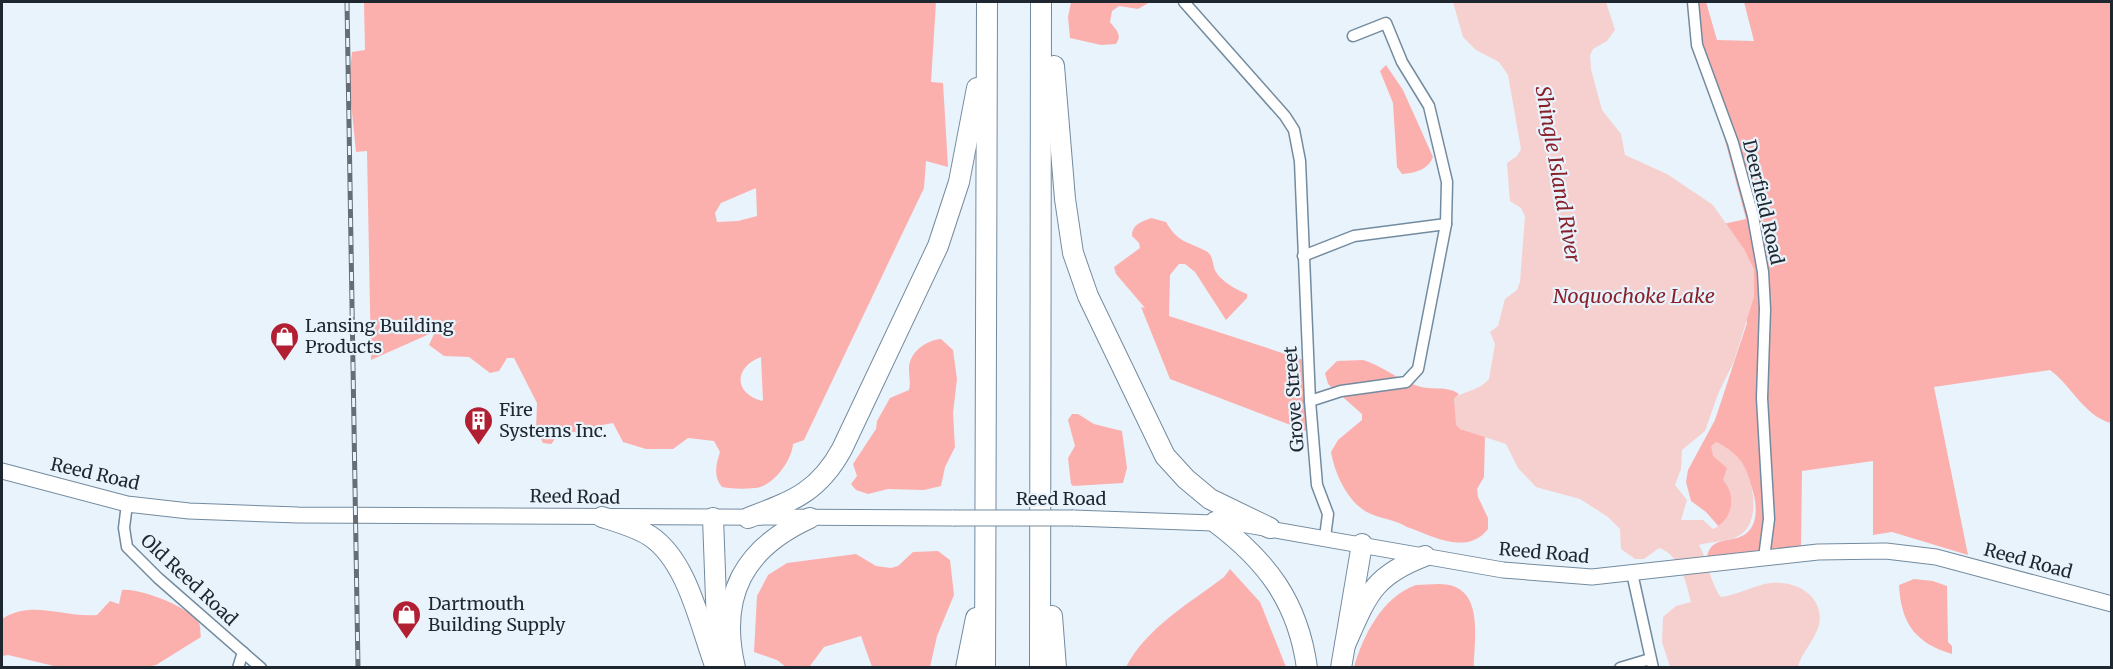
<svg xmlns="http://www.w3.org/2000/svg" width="2113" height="669" font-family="Merriweather,serif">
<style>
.green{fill:#fbb0ae;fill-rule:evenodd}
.water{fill:#f6d0ce}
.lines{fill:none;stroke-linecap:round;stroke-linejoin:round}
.street-casing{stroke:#738b9f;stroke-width:13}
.secondary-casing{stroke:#738b9f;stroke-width:17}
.highway-casing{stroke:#738b9f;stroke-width:22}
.street{stroke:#fff;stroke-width:10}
.secondary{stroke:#fff;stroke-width:15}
.highway{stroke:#fff;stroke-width:20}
.rail-casing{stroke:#656e76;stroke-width:5}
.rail{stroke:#e9f3fc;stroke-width:3;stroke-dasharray:9;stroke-linecap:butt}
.secondary-bridge-casing{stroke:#738b9f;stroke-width:17;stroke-linecap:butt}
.secondary-bridge{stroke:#fff;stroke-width:15}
.labels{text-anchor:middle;stroke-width:4.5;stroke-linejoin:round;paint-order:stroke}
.street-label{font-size:18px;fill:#1e272f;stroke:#e9f3fc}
.poi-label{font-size:18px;fill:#1e272f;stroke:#e9f3fc;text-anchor:start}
.water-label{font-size:20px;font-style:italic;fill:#89212b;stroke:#e9f3fc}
</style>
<rect width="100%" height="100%" fill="#e9f3fc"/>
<g class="green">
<path d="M 364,2 L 936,2 L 931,82 L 943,83 L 948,167 L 926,161 L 924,188 L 804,440 L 793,444 C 792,460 773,487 755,488 C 744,489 732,489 722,487 C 713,476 716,465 720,452 L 714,441 L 688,438 L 673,449 L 646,449 L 623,442 L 613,423 L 597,426 L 586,433 L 562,431 L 551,444 L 543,443 L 536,429 L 537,403 L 514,358 L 507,358 L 499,371 L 490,373 L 469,357 L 444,356 L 429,345 L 434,334 L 463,319 L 371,360 L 367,151 L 356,152 L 349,82 L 352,52 L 365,50 ZM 756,188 L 757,216 L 738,221 L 717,222 L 715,213 L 721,203 ZM 761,357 L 763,400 L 762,401 C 733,393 734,367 761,357 Z"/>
<path d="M 1071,2 L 1150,2 L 1138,9 L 1119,6 L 1112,11 L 1110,22 C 1116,30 1123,35 1116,44 L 1101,45 L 1070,38 L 1068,17 Z"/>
<path d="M 1688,2 L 1706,2 L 1717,40 L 1754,41 L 1744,2 L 2111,2 L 2111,423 C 2084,416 2072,386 2050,370 L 1934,387 L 1968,555 L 1892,532 L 1873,535 L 1873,461 L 1802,471 L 1801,546 L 1707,557 C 1711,536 1730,543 1744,535 C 1762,524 1756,494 1748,479 L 1721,529 L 1706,512 L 1691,501 L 1686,482 L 1688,470 L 1715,420 L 1747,323 L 1714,226 L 1746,219 Z"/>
<path d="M 1386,65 L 1403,90 L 1433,157 C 1428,170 1415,173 1402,174 L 1397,167 L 1393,103 L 1380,71 Z"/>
<path d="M 1151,218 L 1166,222 C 1178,243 1187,241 1206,251 C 1214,255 1212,266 1216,272 C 1222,282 1237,290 1247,294 L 1247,298 L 1226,320 L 1195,272 L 1185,264 L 1179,264 L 1170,275 L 1169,316 L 1307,361 L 1314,434 L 1170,379 L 1141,307 L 1145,308 L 1116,274 L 1114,267 L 1140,248 L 1139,243 L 1132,236 C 1132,224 1142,222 1151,218 Z"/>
<path d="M 941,339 L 953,350 L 957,379 L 953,413 L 955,447 L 945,467 L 941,486 L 924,490 L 888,489 L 868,494 L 856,490 L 851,484 L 857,476 L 853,464 L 876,429 L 877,421 L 890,398 L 909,390 C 911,383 909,378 909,370 C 908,353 926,340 941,339 Z"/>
<path d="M 1363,360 C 1383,366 1398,380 1418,386 C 1432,391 1447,385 1459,394 L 1454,399 L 1460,429 L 1485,436 L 1484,477 L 1477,489 L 1478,497 L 1488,518 L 1488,529 C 1467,556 1433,536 1407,527 C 1396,520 1383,519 1371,514 C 1349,505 1335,475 1331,452 L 1338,440 L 1362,420 L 1362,414 L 1328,384 L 1325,373 L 1337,361 Z"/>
<path d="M 1072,414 L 1078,414 L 1094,424 L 1122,431 L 1127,468 L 1123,483 L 1073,486 L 1071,484 L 1068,458 L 1075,446 L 1068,420 Z"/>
<path d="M 938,551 L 950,560 L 954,595 L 937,636 L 930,667 L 872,667 L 861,636 L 824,647 L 810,666 L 786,667 L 777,660 L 754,652 L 757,596 L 768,575 L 787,563 L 856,554 L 876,566 L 891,568 L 898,566 L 913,552 Z"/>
<path d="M 1230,569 L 1260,602 L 1286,667 L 1126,667 C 1147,627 1190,603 1224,577 Z"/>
<path d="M 1914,579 L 1933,581 L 1947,586 L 1948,642 L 1952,646 L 1952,654 C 1915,643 1901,623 1899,585 Z"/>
<path d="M 1416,585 C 1427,585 1439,583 1449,585 C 1484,592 1474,642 1474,667 L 1354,667 C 1363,636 1382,597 1416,585 Z"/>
<path d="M 122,590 C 139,588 190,607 199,623 C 201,627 200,633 201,637 L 156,665 L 146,667 L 58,667 L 8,655 L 2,656 L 2,619 C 32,599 64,618 97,615 L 110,601 L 119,604 Z"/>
</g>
<path class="water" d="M 1453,2 L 1606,2 L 1615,30 L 1607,41 L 1593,49 L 1590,55 L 1591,69 L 1602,110 L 1621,134 L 1625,155 L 1667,174 L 1713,205 L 1744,249 L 1754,269 L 1754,297 L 1734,361 L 1718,394 L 1705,431 L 1682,450 L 1681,469 L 1675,485 L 1687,500 L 1681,520 L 1703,520 L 1713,529 C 1733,520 1737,496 1723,480 L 1727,468 L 1713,456 L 1711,446 L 1716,442 L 1719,443 C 1727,448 1736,454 1741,461 C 1753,478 1762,521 1740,535 C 1730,542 1711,541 1699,545 C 1707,559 1712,587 1721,597 C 1738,595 1754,585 1771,583 C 1797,580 1825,597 1819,625 C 1815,640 1801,653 1798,667 L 1670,667 L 1662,642 L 1663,617 L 1676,606 L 1691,602 C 1686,582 1680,555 1659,548 L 1644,559 L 1635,559 L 1621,549 L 1620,529 L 1608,517 L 1580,499 L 1536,487 L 1518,468 L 1506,444 L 1460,429 L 1456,425 L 1454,399 C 1465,390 1479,391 1489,379 L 1495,344 L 1490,332 L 1498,326 L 1505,299 L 1517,290 L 1520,282 L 1525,216 L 1521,208 L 1510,201 L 1507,163 L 1517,156 L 1521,149 L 1508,75 L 1499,62 L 1476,50 L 1463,37 Z"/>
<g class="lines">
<defs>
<g id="street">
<path d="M 1184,2 L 1285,116 L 1294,130 L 1300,161 L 1310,401 L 1317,485 L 1328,514 L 1325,537"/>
<path d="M 1693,2 L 1697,45 L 1733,143 L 1753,216 L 1763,272 L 1765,309 L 1762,398 L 1769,519 L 1764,558"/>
<path d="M 1303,256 L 1354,236 L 1446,224"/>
<path d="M 1310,401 L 1341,391 L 1406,382 L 1418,369 L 1446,224 L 1447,182 L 1429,106 L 1402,62 L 1386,23 L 1353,36"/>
<path d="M 127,504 L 124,528 L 127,547 L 158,578 L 261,668"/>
<path d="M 1632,573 L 1653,668"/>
<path d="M 238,668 L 243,652"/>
<path d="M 1620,668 L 1650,659"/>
</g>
<g id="secondary">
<path d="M 2,471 L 127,504 L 189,511 L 298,515 L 954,518"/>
<path d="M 1073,518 L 1241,524 L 1503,570 L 1592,577 L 1818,552 L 1886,551 L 1936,557 L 2112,604"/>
</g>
<g id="highway">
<path d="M 1054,66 L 1065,199 L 1073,253 L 1088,296 L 1165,456 L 1186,479 L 1210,499 L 1270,528"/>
<path d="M 602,517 C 618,522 636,527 650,536 C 688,561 700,626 716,668"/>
<path d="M 713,518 L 718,653"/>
<path d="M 748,518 C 792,501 818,493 842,449 L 938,246 L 959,182 L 977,88"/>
<path d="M 1215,522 C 1267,561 1298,602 1307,668"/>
<path d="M 1052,616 L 1056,668"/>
<path d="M 1345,645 C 1367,596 1372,576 1425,556"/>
<path d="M 735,668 C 718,595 744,548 810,518"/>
<path d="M 966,668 L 976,618"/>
<path d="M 985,668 L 987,2"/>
<path d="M 1040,668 L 1041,2"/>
<path d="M 1341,668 L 1362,544"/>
</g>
</defs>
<use href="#street" class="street-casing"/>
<use href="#secondary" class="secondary-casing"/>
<use href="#highway" class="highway-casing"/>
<use href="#street" class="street"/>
<use href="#secondary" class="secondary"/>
<use href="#highway" class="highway"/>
<defs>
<path id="rail" d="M 347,2 L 358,668"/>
</defs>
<use href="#rail" class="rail-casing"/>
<use href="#rail" class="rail"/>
<defs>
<path id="secondary-bridge" d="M 954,518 L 1073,518"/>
</defs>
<use href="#secondary-bridge" class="secondary-bridge-casing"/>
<use href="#secondary-bridge" class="secondary-bridge"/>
</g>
<defs>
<symbol id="shop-pin" viewBox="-11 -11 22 30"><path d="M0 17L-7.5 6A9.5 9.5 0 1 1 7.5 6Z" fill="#b21f33" stroke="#e9f3fc"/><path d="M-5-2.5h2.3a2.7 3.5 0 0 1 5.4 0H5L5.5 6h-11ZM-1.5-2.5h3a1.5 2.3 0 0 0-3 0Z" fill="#fff"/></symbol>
<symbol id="building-pin" viewBox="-11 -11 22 30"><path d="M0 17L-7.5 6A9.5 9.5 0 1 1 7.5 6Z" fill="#b21f33" stroke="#e9f3fc"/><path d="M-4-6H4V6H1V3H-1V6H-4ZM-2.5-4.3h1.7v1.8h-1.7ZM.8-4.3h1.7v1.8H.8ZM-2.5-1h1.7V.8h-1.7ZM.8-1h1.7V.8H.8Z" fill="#fff"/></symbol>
</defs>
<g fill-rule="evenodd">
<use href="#shop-pin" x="268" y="320" width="33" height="45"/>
<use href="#building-pin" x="462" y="404" width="33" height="45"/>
<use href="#shop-pin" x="390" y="598" width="33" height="45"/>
</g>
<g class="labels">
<g class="street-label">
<text transform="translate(1763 202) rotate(77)" y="6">Deerfield Road</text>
<text transform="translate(1294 399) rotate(-94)" y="6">Grove Street</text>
<text transform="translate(95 474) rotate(13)" y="6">Reed Road</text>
<text transform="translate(575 497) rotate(1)" y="6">Reed Road</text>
<text x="1061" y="505">Reed Road</text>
<text transform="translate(1544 553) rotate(5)" y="6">Reed Road</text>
<text transform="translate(2028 561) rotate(15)" y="6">Reed Road</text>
<text transform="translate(189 580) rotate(43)" y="6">Old Reed Road</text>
</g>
<g class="poi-label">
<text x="305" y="332">Lansing Building<tspan x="305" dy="21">Products</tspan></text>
<text x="499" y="416">Fire<tspan x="499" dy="21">Systems Inc.</tspan></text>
<text x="428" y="610">Dartmouth<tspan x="428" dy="21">Building Supply</tspan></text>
</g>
<g class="water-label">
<text transform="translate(1558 174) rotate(80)" y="7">Shingle Island River</text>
<text x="1634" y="303">Noquochoke Lake</text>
</g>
</g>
<rect width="2113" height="669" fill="none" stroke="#1e272f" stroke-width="6"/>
</svg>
